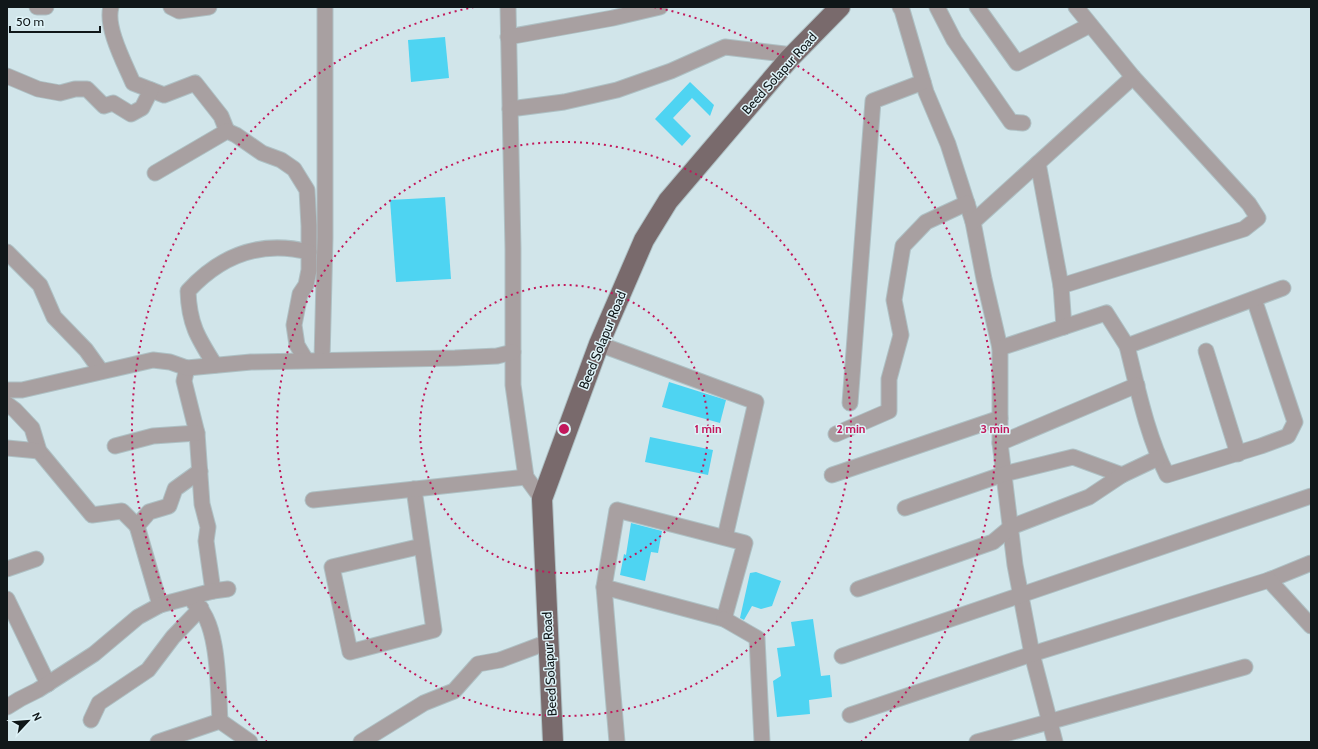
<svg xmlns="http://www.w3.org/2000/svg" width="1318" height="749" font-family="Cabin,sans-serif">
<style>
.building{fill:#4ed4f2}
.lines{fill:none;stroke-linecap:round;stroke-linejoin:round}
.minor-casing{stroke:#aec0c4;stroke-width:17}
.major-casing{stroke:#aec0c4;stroke-width:22}
.minor{stroke:#a8a0a1;stroke-width:15}
.major{stroke:#796a6c;stroke-width:20}
.ring{fill:none;stroke:#c2185b;stroke-width:2;stroke-dasharray:2 4}
.labels{text-anchor:middle;stroke-width:3;stroke-linejoin:round;paint-order:stroke}
.street-label{font-size:13px;fill:#101719;stroke:#def2f7}
.centre{fill:#c2185b;stroke:#def2f7;stroke-width:2}
.ring-label{font-size:12px;text-anchor:middle;font-weight:bold;fill:#c2185b;stroke:#def2f7;stroke-width:3;stroke-linejoin:round;paint-order:stroke}
</style>
<rect width="100%" height="100%" fill="#d1e5ea"/>
<g class="building">
<path d="M 445,37 L 449,78 L 411,82 L 408,40 Z"/>
<path d="M 690,82 L 714,105 L 710,116 L 692,98 L 673,118 L 691,136 L 682,146 L 655,119 Z"/>
<path d="M 445,197 L 451,279 L 396,282 L 390,200 Z"/>
<path d="M 669,382 L 726,400 L 720,423 L 662,407 Z"/>
<path d="M 650,437 L 713,450 L 708,475 L 645,462 Z"/>
<path d="M 631,523 L 662,531 L 658,553 L 651,552 L 645,581 L 620,575 L 624,554 L 626,555 Z"/>
<path d="M 756,572 L 781,581 L 772,606 L 761,609 L 752,606 L 744,620 L 740,618 L 750,573 Z"/>
<path d="M 813,619 L 821,676 L 830,675 L 832,697 L 809,700 L 810,714 L 777,717 L 773,681 L 781,676 L 777,648 L 795,646 L 791,622 Z"/>
</g>
<g class="lines">
<defs>
<g id="minor">
<path d="M 37,7 L 46,7"/>
<path d="M 111,7 C 105,27 125,64 133,83 L 164,95 L 195,83 L 221,116 L 227,131"/>
<path d="M 171,7 L 179,11 L 209,7"/>
<path d="M 508,7 L 513,249 L 513,385 L 526,477 L 542,499"/>
<path d="M 900,7 L 902,10 L 926,92 L 948,144 L 973,222 L 984,279 L 1000,348 L 1000,443 L 1015,565 L 1032,654 L 1055,742"/>
<path d="M 937,7 L 954,40 L 1011,122 L 1023,123"/>
<path d="M 977,7 L 1017,63 L 1090,25"/>
<path d="M 508,37 L 613,18 L 660,7"/>
<path d="M 7,76 L 38,89 L 60,93 L 75,89 L 87,89 L 104,106 L 113,103 L 131,114 L 142,108 L 151,90"/>
<path d="M 510,109 L 564,102 L 617,90 L 671,71 L 725,47 L 793,55"/>
<path d="M 1038,163 L 1061,286 L 1064,327"/>
<path d="M 155,173 L 227,131 L 236,135 L 262,153 L 281,160 L 294,169 L 307,190 L 309,226 L 309,270 L 306,285 L 300,294 L 294,325 L 297,345 L 306,360"/>
<path d="M 973,222 L 1133,77"/>
<path d="M 7,252 L 40,285 L 54,317 L 86,350 L 101,371"/>
<path d="M 1061,286 L 1244,229 L 1258,218 L 1249,204 L 1133,77 L 1076,7"/>
<path d="M 599,344 L 756,402 L 725,537"/>
<path d="M 1127,346 C 1138,390 1147,435 1167,475 L 1261,446 L 1288,436 L 1295,422 L 1254,299"/>
<path d="M 1000,348 L 1106,313 L 1127,346 L 1283,288"/>
<path d="M 1206,351 L 1238,454"/>
<path d="M 322,360 L 325,238 L 325,7"/>
<path d="M 215,365 C 198,338 189,324 188,291 C 221,255 261,240 309,252"/>
<path d="M 187,368 L 184,381 L 197,433 L 202,504 L 208,527 L 206,541 L 213,591 L 228,589"/>
<path d="M 7,390 L 22,390 L 153,360 L 170,362 L 187,368 L 251,362 L 455,358 L 497,356 L 513,352"/>
<path d="M 850,403 L 873,101 L 923,82"/>
<path d="M 7,404 L 15,410 L 32,428 L 39,451 L 92,515 L 122,511 L 137,526"/>
<path d="M 836,434 L 889,411 L 889,379 L 901,335 L 894,300 L 903,246 L 926,222 L 967,203"/>
<path d="M 1000,443 L 1137,385"/>
<path d="M 115,446 L 153,436 L 197,433"/>
<path d="M 7,448 L 39,451"/>
<path d="M 832,475 L 1000,418"/>
<path d="M 414,489 L 434,630 L 350,652 L 332,567 L 422,546"/>
<path d="M 313,500 L 526,477"/>
<path d="M 905,508 L 1004,474 L 1073,457 L 1122,475 L 1158,458"/>
<path d="M 617,510 L 745,543 L 724,619 L 604,587 Z"/>
<path d="M 7,569 L 36,559"/>
<path d="M 1269,580 L 1311,563"/>
<path d="M 604,587 L 617,742"/>
<path d="M 858,589 L 993,542 L 1011,527 L 1089,497 L 1122,475"/>
<path d="M 7,599 L 48,684"/>
<path d="M 194,603 C 220,620 218,692 220,721"/>
<path d="M 160,605 L 137,526 L 149,512 L 169,506 L 175,489 L 200,471"/>
<path d="M 724,619 L 757,638 L 762,742"/>
<path d="M 842,656 L 1311,496"/>
<path d="M 7,707 L 20,699 L 38,690 L 94,654 L 138,617 L 160,605 L 213,591"/>
<path d="M 850,715 L 1032,654 L 1269,580 L 1311,626"/>
<path d="M 91,720 L 99,703 L 148,670 L 173,637 L 201,608"/>
<path d="M 158,742 L 220,721 L 250,742"/>
<path d="M 361,742 L 424,703 L 454,691 L 478,664 L 500,660 L 548,642"/>
<path d="M 977,742 L 1245,667"/>
</g>
<path id="major" d="M 553,742 L 542,499 L 599,344 L 644,240 L 668,201 L 789,59 L 840,7"/>
</defs>
<use href="#minor" class="minor-casing"/>
<use href="#major" class="major-casing"/>
<use href="#minor" class="minor"/>
<use href="#major" class="major"/>
</g>
<g class="ring">
<circle cx="564" cy="429" r="144"/>
<circle cx="564" cy="429" r="287"/>
<path d="M267 742A431 431 0 0 1 474 7M654 7A431 431 0 0 1 861 742"/>
</g>
<g class="labels">
<g class="street-label">
<text transform="translate(779 73) rotate(-48)" y="5">Beed Solapur Road</text>
<text transform="translate(602 340) rotate(-68)" y="5">Beed Solapur Road</text>
<text transform="translate(549 664) rotate(-93)" y="5">Beed Solapur Road</text>
</g>
</g>
<circle cx="564" cy="429" r="6" class="centre"/>
<g class="ring-label">
<text x="708" y="433">1 min</text>
<text x="851" y="433">2 min</text>
<text x="995" y="433">3 min</text>
</g>
<rect width="1318" height="749" fill="none" stroke="#101719" stroke-width="16"/>
<g transform="translate(28 721) rotate(64)" stroke="#def2f7" stroke-width="3" paint-order="stroke">
<path d="M0-3L7 15L0 10L-7 15Z" fill="#101719"/>
<text y="-6" font-size="11" font-weight="bold" text-anchor="middle" fill="#101719">N</text>
</g>
<path d="M10 26v6h90v-6" fill="none" stroke="#101719" stroke-width="2"/>
<text x="16" y="26" font-size="12" fill="#101719" stroke="#def2f7" stroke-width="3" paint-order="stroke">50 m</text>
</svg>
